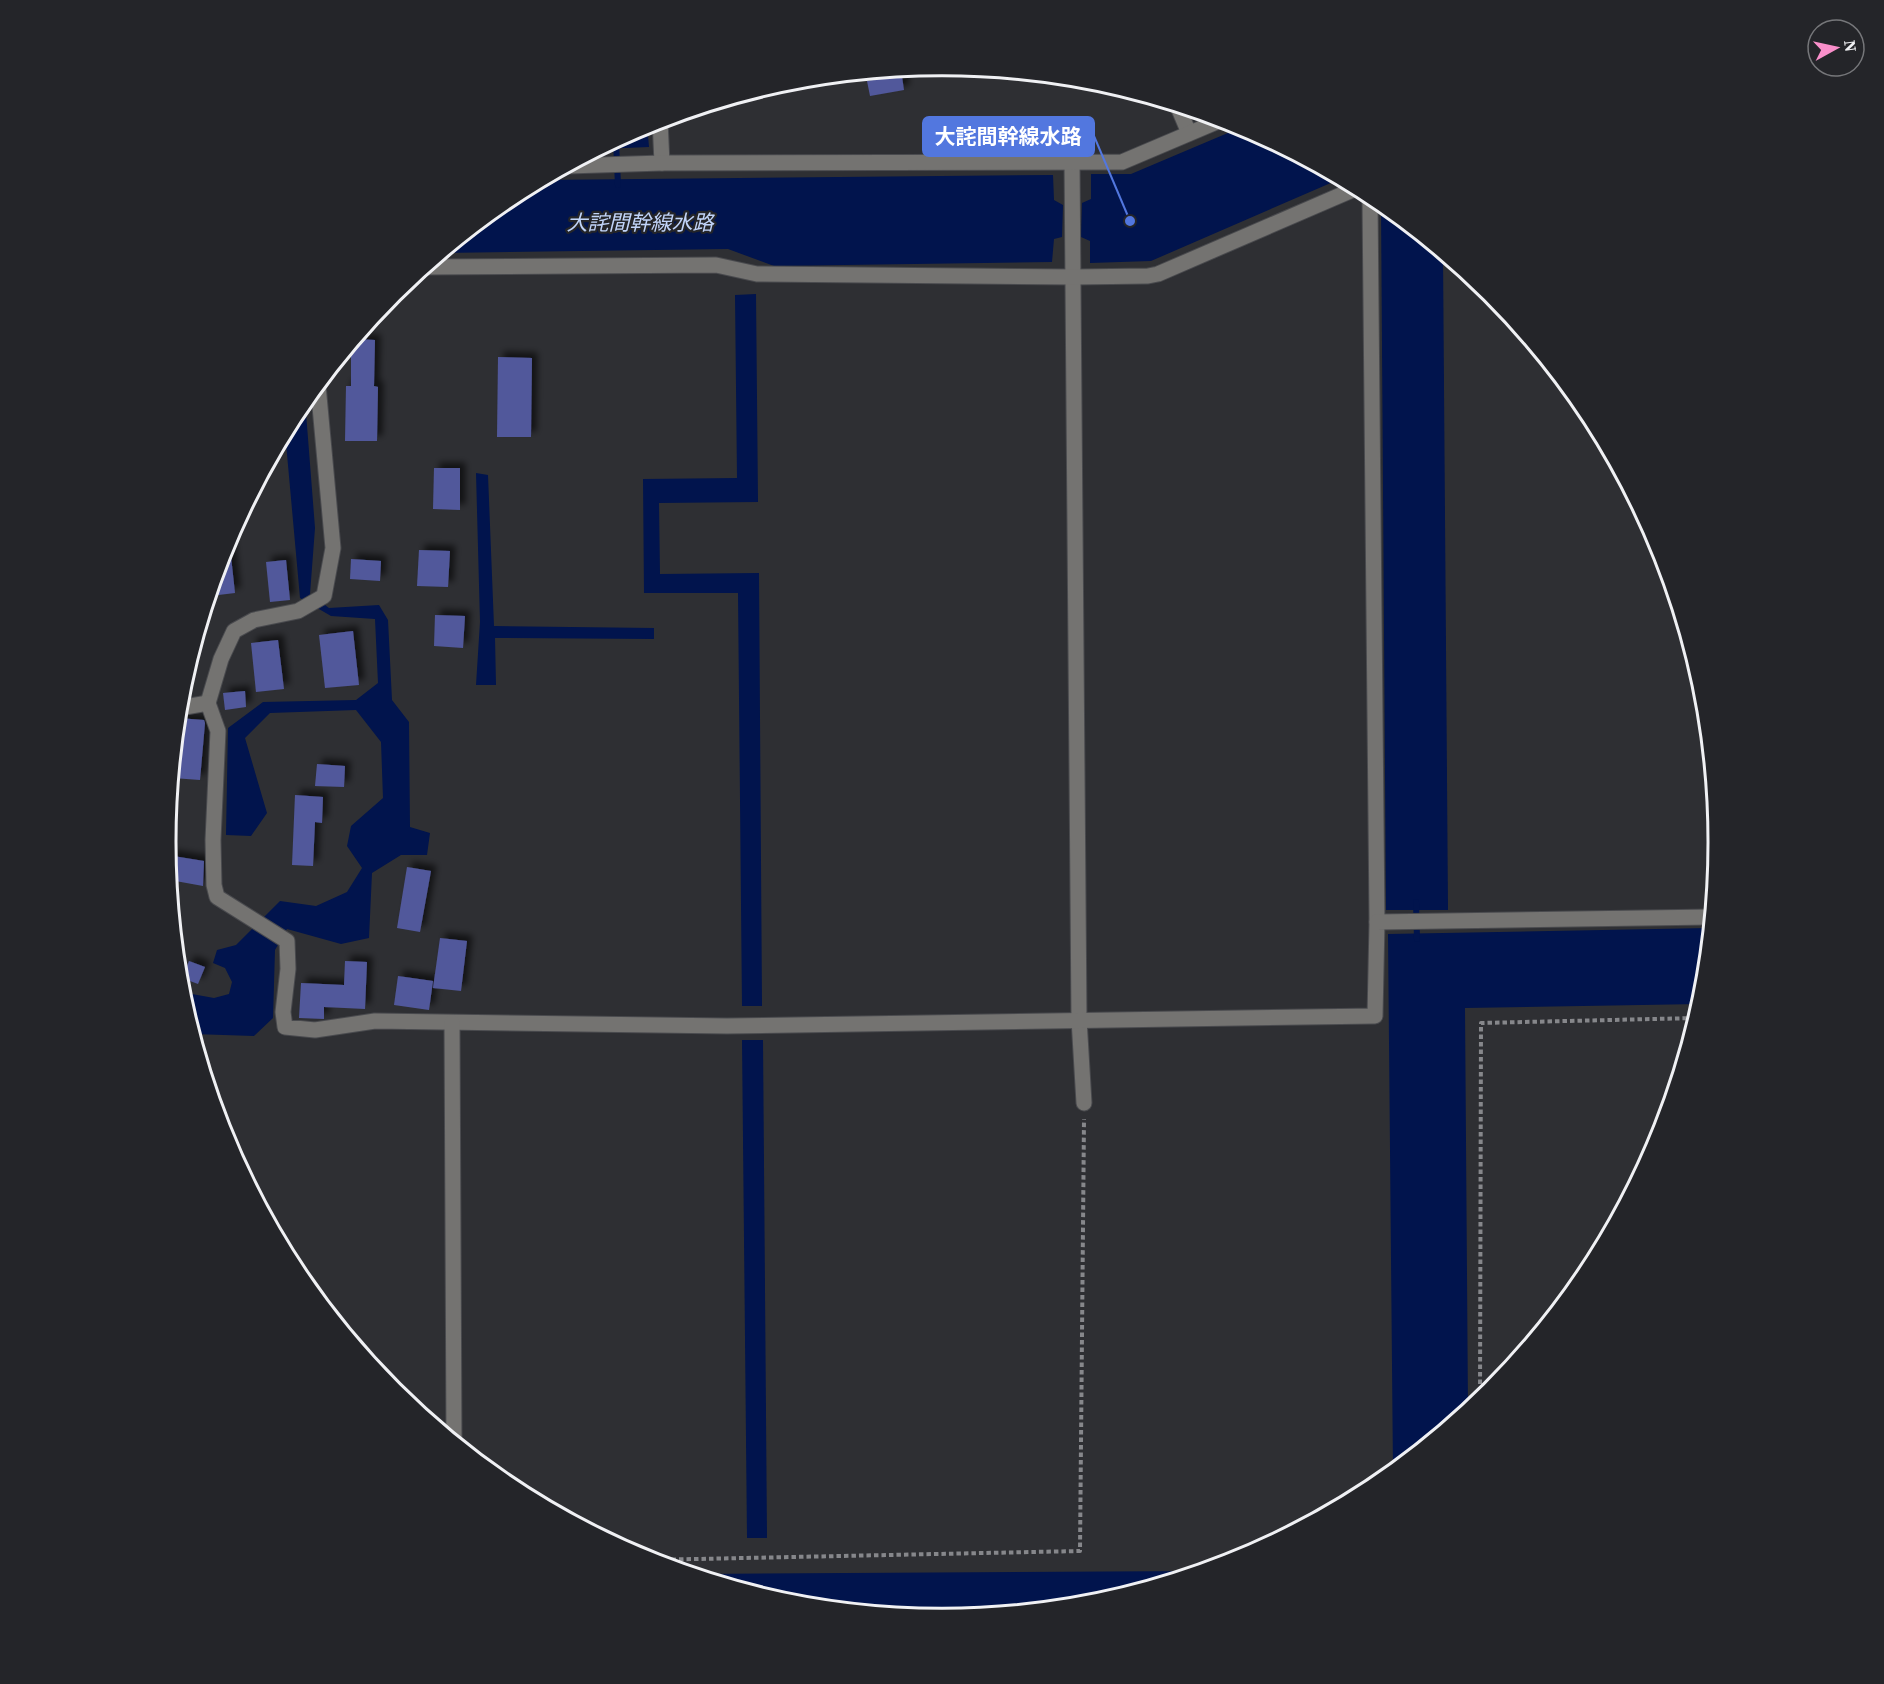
<svg xmlns="http://www.w3.org/2000/svg" width="1884" height="1684" font-family="'Source Serif 4','Noto Sans JP',serif">
<style>
.water{fill:#01144d}
.lines{fill:none;stroke-linecap:round;stroke-linejoin:round}
.stream{stroke:#01144d;stroke-width:6}
.building{fill:#51589b;filter:url(#shadow)}
.minor-casing{stroke:#494a4e;stroke-width:17}
.path{stroke:#86878b;stroke-width:4;stroke-dasharray:4.5 3;stroke-linecap:butt}
.minor{stroke:#747371;stroke-width:15}
.labels{text-anchor:middle;stroke-width:4.5;stroke-linejoin:round;paint-order:stroke}
.water-label{font-size:21px;font-style:italic;fill:#c1d4f9;stroke:#242529}
.rim{fill:none;stroke:#f0f1f4;stroke-width:3}
.leader{fill:none;stroke:#5277df;stroke-width:2}
.callout-dot{fill:#5277df;stroke:#242529;stroke-width:2}
.callout{fill:#5277df;stroke:#5277df;stroke-width:2}
.callout-label{font-size:21px;text-anchor:middle;font-weight:bold;fill:#fff}
</style>
<defs>
<filter id="shadow"><feDropShadow dx="5.5" dy="-5.5" stdDeviation="3" flood-color="#0009"/></filter>
</defs>
<rect width="100%" height="100%" fill="#2e2f33"/>
<g class="water">
<path d="M 647,124 L 649,147 L 601,149 L 645,125 Z"/>
<path d="M 1242,127 L 1340,179 L 1151,261 L 1090,263 L 1090,241 L 1081,237 L 1082,203 L 1091,199 L 1091,174 L 1131,174 Z"/>
<path d="M 1053,175 L 1054,200 L 1063,205 L 1062,237 L 1054,239 L 1052,262 L 774,266 L 728,249 L 442,253 L 511,197 L 542,180 Z"/>
<path d="M 1381,203 L 1443,254 L 1448,910 L 1386,910 Z"/>
<path d="M 756,294 L 758,502 L 659,503 L 660,574 L 759,573 L 762,1006 L 742,1006 L 738,593 L 644,593 L 643,479 L 737,478 L 735,295 Z"/>
<path d="M 305,400 L 315,528 L 310,594 L 329,608 L 379,605 L 388,620 L 392,700 L 409,722 L 410,827 L 430,833 L 427,855 L 401,855 L 372,873 L 369,938 L 341,944 L 287,929 L 275,950 L 273,1018 L 254,1036 L 193,1034 L 181,992 L 214,998 L 229,994 L 232,982 L 225,968 L 213,963 L 217,950 L 236,945 L 280,901 L 316,906 L 347,892 L 362,868 L 347,846 L 351,826 L 383,798 L 381,742 L 356,710 L 270,713 L 245,738 L 267,813 L 251,836 L 226,835 L 228,728 L 263,702 L 356,700 L 378,683 L 375,619 L 331,616 L 300,598 L 285,432 L 297,411 Z"/>
<path d="M 476,473 L 488,475 L 494,626 L 654,628 L 654,639 L 495,638 L 496,685 L 476,685 L 480,622 Z"/>
<path d="M 1709,928 L 1703,994 L 1700,1004 L 1465,1008 L 1468,1409 L 1393,1471 L 1388,934 Z"/>
<path d="M 742,1040 L 763,1040 L 767,1538 L 747,1538 Z"/>
<path d="M 1201,1571 L 1093,1603 L 942,1618 L 790,1603 L 694,1574 Z"/>
</g>
<g class="lines">
<g class="stream">
<path d="M 616,141 L 618,185"/>
<path d="M 1416,902 L 1417,939"/>
</g>
</g>
<g class="building">
<path d="M 901,70 L 904,90 L 870,96 L 867,81 L 876,79 L 875,73 Z"/>
<path d="M 356,339 L 375,340 L 374,386 L 378,387 L 377,441 L 345,441 L 346,386 L 351,386 L 351,345 Z"/>
<path d="M 498,357 L 532,358 L 531,437 L 497,437 Z"/>
<path d="M 434,468 L 460,468 L 460,510 L 433,509 Z"/>
<path d="M 229,538 L 235,593 L 210,596 L 225,545 Z"/>
<path d="M 419,550 L 450,551 L 448,587 L 417,586 Z"/>
<path d="M 351,559 L 381,561 L 380,581 L 350,579 Z"/>
<path d="M 286,560 L 290,600 L 270,602 L 266,562 Z"/>
<path d="M 435,615 L 465,616 L 463,648 L 434,646 Z"/>
<path d="M 353,631 L 359,685 L 325,688 L 319,635 Z"/>
<path d="M 278,640 L 284,689 L 256,692 L 251,643 Z"/>
<path d="M 245,691 L 246,707 L 225,710 L 223,693 Z"/>
<path d="M 178,718 L 204,720 L 205,723 L 200,780 L 173,778 Z"/>
<path d="M 317,764 L 345,766 L 344,787 L 315,786 Z"/>
<path d="M 295,795 L 323,797 L 322,823 L 315,822 L 313,866 L 292,865 Z"/>
<path d="M 167,855 L 204,861 L 203,886 L 170,880 Z"/>
<path d="M 407,867 L 431,871 L 420,932 L 397,928 Z"/>
<path d="M 440,938 L 467,941 L 461,991 L 433,988 Z"/>
<path d="M 189,961 L 205,967 L 198,984 L 182,978 Z"/>
<path d="M 345,961 L 367,962 L 365,1009 L 324,1007 L 324,1019 L 299,1018 L 301,983 L 344,985 Z"/>
<path d="M 398,976 L 433,981 L 429,1010 L 394,1005 Z"/>
</g>
<g class="lines">
<defs>
<g id="minor">
<path d="M 1178,107 L 1189,133"/>
<path d="M 660,120 L 662,163"/>
<path d="M 1072,161 L 1079,1019 L 1084,1103"/>
<path d="M 568,166 L 662,163 L 1122,162 L 1221,120"/>
<path d="M 1367,194 L 1370,201 L 1377,922"/>
<path d="M 425,267 L 716,265 L 757,274 L 1074,277 L 1148,276 L 1158,274 L 1357,188"/>
<path d="M 318,385 L 333,548 L 324,596 L 298,611 L 254,620 L 234,631 L 221,659 L 208,703 L 218,731 L 213,840 L 214,885 L 217,897 L 287,941 L 288,969 L 283,1012 L 285,1027 L 315,1030 L 375,1021 L 727,1026 L 1375,1016 L 1377,922 L 1711,917"/>
<path d="M 179,708 L 208,703"/>
<path d="M 452,1023 L 454,1441"/>
</g>
</defs>
<use href="#minor" class="minor-casing"/>
<g class="path">
<path d="M 1480,1399 L 1481,1023 L 1696,1018"/>
<path d="M 649,1560 L 1080,1551 L 1084,1119"/>
</g>
<use href="#minor" class="minor"/>
</g>
<g class="labels">
<g class="water-label">
<text x="640" y="230">大詫間幹線水路</text>
</g>
</g>
<path d="M0 0H1884V1684H0ZM176 842a766 766 0 1 1 1532 0a766 766 0 1 1-1532 0Z" fill="#242529" fill-rule="evenodd"/>
<path class="rim" d="M176 842a766 766 0 1 1 1532 0a766 766 0 1 1-1532 0Z"/>
<path class="leader" d="M1130 221L1094 136"/>
<circle class="callout-dot" cx="1130" cy="221" r="6"/>
<rect class="callout" x="923" y="117" width="171" height="39" rx="6"/>
<g class="callout-label">
<text x="1008" y="144">大詫間幹線水路</text>
</g>
<g transform="translate(1836 48) rotate(82)"><circle r="28" fill="#242529" stroke="#76777a" stroke-width="1.5"/>
<path d="M0-4.5L10 22L0 15L-10 22Z" fill="#f98fca"/>
<text y="-9" font-size="16" font-weight="bold" text-anchor="middle" fill="#f0f1f4">N</text>
</g>
</svg>
